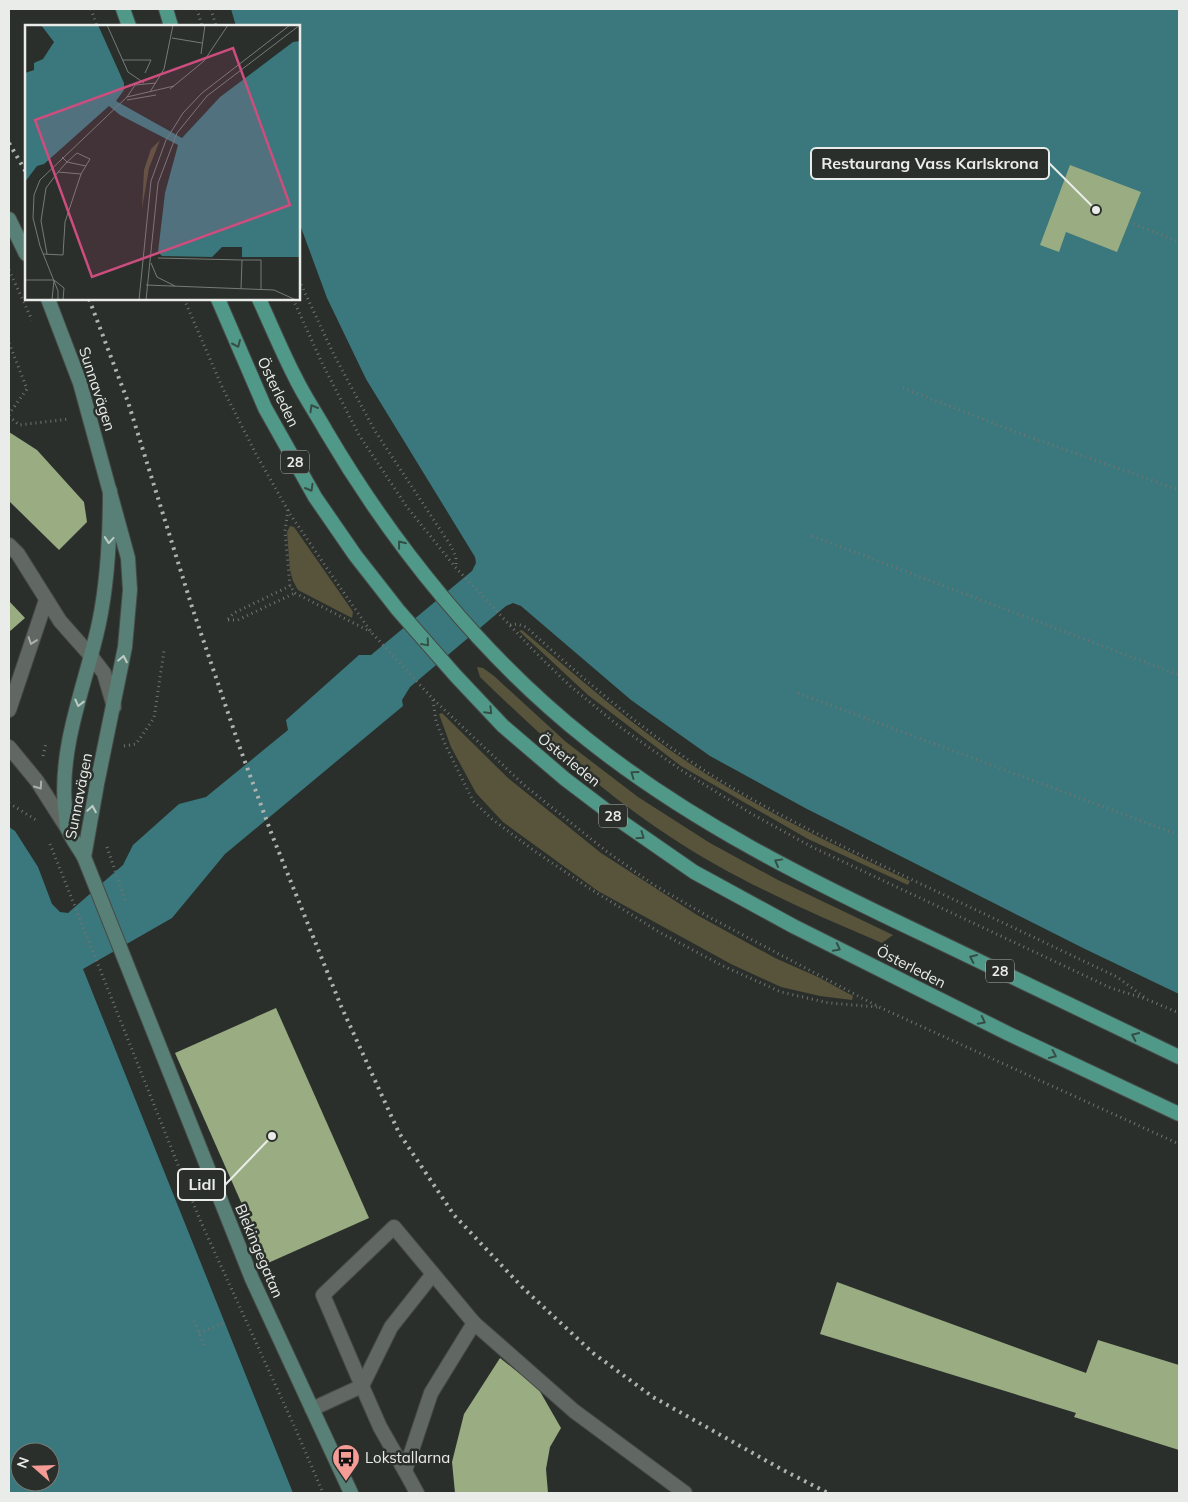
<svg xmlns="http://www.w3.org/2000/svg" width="1188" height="1502" font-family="Mulish,sans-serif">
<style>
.green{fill:#58543b}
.water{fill:#3b787d;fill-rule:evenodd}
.building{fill:#9aac81}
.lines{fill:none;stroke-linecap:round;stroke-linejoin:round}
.service-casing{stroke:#464a47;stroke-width:16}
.minor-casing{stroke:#464a47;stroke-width:16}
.secondary-casing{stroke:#464a47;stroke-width:16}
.primary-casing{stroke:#464a47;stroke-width:16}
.path{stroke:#707471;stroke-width:3;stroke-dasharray:1 4;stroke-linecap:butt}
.service{stroke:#616763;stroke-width:14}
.minor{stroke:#616763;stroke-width:14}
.secondary{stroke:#588076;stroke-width:14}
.primary{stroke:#509989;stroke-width:14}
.rail{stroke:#afb3b0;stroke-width:4;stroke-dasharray:2.5 5;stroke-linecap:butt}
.oneway{stroke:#354f47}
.oneway2{stroke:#beccc6}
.oneway3{stroke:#acb0ad}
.labels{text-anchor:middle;stroke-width:5;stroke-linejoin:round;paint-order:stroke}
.shield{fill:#2a2f2b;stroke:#b0b3b0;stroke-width:1}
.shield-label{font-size:14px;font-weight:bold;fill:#e9ece9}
.street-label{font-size:15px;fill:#e9ece9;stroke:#2a2f2b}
.poi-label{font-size:15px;fill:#e9ece9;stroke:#2a2f2b;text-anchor:start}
.inset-road{fill:none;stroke:#767b77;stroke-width:1}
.view{fill:#cc4d7e;fill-opacity:0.15;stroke:#cc4d7e;stroke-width:2.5}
.inset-edge{fill:none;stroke:#e9ece9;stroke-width:2.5}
.leader{fill:none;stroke:#e9ece9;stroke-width:2}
.callout-dot{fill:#e9ece9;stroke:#2a2f2b;stroke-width:2}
.callout{fill:#2a2f2b;stroke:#e9ece9;stroke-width:2}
.callout-label{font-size:16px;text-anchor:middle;font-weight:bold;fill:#e9ece9}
</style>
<rect width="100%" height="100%" fill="#2a2f2b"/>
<g class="green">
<path d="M 290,526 L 294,527 L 349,606 L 353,612 L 352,618 L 298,590 L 293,581 L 290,570 L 287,532 Z"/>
<path d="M 522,630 C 577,676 631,725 692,765 C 761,810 835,846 910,881 L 908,885 L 808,839 L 681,766 L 588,695 L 519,631 Z"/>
<path d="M 477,667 L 483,668 L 494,676 L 566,742 L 638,797 L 710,843 L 778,880 L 893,935 L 882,943 C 809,912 735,880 669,836 C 600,791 539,734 480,677 Z"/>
<path d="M 442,713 L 508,778 L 601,853 L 697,915 L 775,958 L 818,977 L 853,996 L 852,1000 L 820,996 L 781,987 L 731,964 L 598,891 L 503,822 L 476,793 L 451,747 L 439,714 Z"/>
</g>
<path class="water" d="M 231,9 L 1179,9 L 1179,994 L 1085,949 L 807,809 L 710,756 L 631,700 L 521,606 L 513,603 L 506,606 L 410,687 L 402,700 L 403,706 L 225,854 L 172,918 L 83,969 L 293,1493 L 9,1493 L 9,827 L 15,831 L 38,867 L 52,904 L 60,912 L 68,913 L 123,865 L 133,845 L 179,804 L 206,797 L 288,730 L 286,720 L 359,655 L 371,655 L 472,571 L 476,563 L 475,557 L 366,379 L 327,298 L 299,222 L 299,26 L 236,26 ZM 20,1452 L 50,1452 L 50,1482 L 20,1482 Z"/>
<g class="building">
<path d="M 1070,165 L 1141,192 L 1117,252 L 1066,232 L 1059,252 L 1040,245 Z"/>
<path d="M 9,432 L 37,450 L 84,502 L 87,522 L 59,550 L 9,501 Z"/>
<path d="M 9,601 L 25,618 L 9,632 Z"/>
<path d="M 276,1008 L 369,1218 L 268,1263 L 175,1053 Z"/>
<path d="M 837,1282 L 1086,1373 L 1098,1340 L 1179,1365 L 1179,1450 L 1074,1417 L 1076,1413 L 820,1334 Z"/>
<path d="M 500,1358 L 538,1388 L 561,1428 L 550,1447 L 546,1469 L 548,1493 L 455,1493 L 452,1462 L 464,1414 Z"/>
</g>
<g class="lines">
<defs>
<g id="service">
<path d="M 312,1409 L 362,1386 L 323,1295 L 394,1227 L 474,1323"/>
<path d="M 405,1471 L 380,1427 L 362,1386 L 391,1327 L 433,1274"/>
<path d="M 417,1493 L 405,1471 L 431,1393 L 474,1323 L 574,1411 L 685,1493"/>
</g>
<g id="minor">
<path d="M 9,545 L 18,554 L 60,621 L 91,656 L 104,673 L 114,707"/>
<path d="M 9,710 L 46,600"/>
<path d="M 9,747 L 37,781 L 67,828"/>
</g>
<g id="secondary">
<path d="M 9,219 L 26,254"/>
<path d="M 48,299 L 80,383 L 128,558 L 130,590 L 125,647 L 97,784 L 84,857"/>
<path d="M 110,491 C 110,535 108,580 99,623 C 86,684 59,745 65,808 C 66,814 66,821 67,827 C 70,837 79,848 84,857 L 252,1279 L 351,1493"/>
</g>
<g id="primary">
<path d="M 123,9 L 129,26"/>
<path d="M 166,9 L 171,26"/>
<path d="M 218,299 L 265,408 L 315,497 L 355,555 L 398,610 L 455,675 L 503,726 L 565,779 L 619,820 L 694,872 L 793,926 L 1009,1034 L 1179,1114"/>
<path d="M 259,299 C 271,325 282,352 295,377 C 304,396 316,413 326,431 C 393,545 483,657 588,740 C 691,822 810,881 929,937 C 1012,977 1096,1017 1179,1057"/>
</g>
</defs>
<use href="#service" class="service-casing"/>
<use href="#minor" class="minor-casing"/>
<use href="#secondary" class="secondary-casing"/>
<use href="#primary" class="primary-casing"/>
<g class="path">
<path d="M 91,9 L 97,26"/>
<path d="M 197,9 L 202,26"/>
<path d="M 211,9 L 216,26"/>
<path d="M 1129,222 L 1179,242"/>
<path d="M 9,270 L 32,320"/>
<path d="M 299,280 L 334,355 L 375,431 L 451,546 L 456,557 L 456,568"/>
<path d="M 184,299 L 223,389 L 256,454 L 290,514 L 335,580 L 371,632 L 433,699 L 524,785 L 606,851 L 654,885 L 709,917 L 879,1007 L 1179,1144"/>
<path d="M 293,299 L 322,363 L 359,435 L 407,507 L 456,568 L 536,653 L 569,685 L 620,727 L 684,772 L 752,814 L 812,847 L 1111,988 L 1146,999 L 1179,1013"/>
<path d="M 9,343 L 27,389 L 9,414"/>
<path d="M 903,388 L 1021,434 L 1179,490"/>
<path d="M 9,416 L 19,425 L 69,419"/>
<path d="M 288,510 L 285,531 L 290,586 L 295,593 L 371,632"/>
<path d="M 812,536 L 1179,675"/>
<path d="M 228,619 L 234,613 L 290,586"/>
<path d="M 228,620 L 238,620 L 295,593"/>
<path d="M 510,625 L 517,624 L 526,627 C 580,676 635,724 696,765 C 761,808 832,841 902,875 C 974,909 1046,943 1117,977 L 1144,997"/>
<path d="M 798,693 L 1179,835"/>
<path d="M 433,700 L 436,721 L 445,744 L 473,801 L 492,819 L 533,850 L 589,888 L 659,932 L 723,966 L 781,992 L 829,1003 L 877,1007"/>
<path d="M 124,746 L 136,744 L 154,718 L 164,651"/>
<path d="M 43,756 L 46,743"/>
<path d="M 9,803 L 36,820"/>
<path d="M 50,844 L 200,1220 L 296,1430 L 323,1493"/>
<path d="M 107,847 L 126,903"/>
<path d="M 194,1321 L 204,1345"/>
<path d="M 199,1333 L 224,1323"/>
</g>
<use href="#service" class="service"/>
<use href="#minor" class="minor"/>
<use href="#secondary" class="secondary"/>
<use href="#primary" class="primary"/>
<g class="rail">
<path d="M 9,143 L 26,172"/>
<path d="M 89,299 L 128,402 L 192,607 L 241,751 L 272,835 L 341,1006 L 399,1133 L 454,1215 L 523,1288 L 593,1353 L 653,1397 L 781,1469 L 828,1493"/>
</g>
</g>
<defs><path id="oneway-chevron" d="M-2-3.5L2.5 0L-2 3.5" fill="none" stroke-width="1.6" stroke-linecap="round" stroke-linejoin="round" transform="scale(1.25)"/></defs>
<g class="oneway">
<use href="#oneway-chevron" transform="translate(237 344) rotate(66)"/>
<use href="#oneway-chevron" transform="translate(313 408) rotate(-120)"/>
<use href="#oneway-chevron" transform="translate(310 488) rotate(60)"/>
<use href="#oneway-chevron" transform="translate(401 544) rotate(-128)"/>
<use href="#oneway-chevron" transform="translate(426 643) rotate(49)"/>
<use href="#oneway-chevron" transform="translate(489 711) rotate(46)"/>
<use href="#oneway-chevron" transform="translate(634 774) rotate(-144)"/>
<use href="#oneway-chevron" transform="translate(641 836) rotate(35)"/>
<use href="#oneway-chevron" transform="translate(778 862) rotate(-151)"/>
<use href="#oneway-chevron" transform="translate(837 948) rotate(27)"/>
<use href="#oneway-chevron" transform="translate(973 958) rotate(-155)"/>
<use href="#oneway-chevron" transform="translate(982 1021) rotate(27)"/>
<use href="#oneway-chevron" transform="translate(1135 1036) rotate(-155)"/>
<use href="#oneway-chevron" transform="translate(1053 1055) rotate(25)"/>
</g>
<g class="oneway2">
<use href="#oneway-chevron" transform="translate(109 540) rotate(95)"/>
<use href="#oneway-chevron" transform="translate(123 659) rotate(-79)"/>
<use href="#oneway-chevron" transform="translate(79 703) rotate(104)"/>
<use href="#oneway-chevron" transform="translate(92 809) rotate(-80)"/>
</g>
<g class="oneway3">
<use href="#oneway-chevron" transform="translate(32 641) rotate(109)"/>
<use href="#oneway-chevron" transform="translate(39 786) rotate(55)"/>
</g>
<defs>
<symbol id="bus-pin" viewBox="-11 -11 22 30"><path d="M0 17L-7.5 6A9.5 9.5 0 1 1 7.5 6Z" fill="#f59c96" stroke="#2a2f2b"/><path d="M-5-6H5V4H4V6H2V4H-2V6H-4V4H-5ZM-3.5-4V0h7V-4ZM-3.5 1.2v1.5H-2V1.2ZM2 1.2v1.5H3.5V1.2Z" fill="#111"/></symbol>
</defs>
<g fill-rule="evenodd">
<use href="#bus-pin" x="330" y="1442" width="32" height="43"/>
</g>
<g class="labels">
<g class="shield">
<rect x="281" y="450.5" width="28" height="23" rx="4"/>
<rect x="599" y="804.5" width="28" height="23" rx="4"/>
<rect x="986" y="959.5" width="28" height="23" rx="4"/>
</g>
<g class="shield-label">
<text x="295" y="467">28</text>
<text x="613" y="821">28</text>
<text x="1000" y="976">28</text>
</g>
<g class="street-label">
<text transform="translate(97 389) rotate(72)" y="5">Sunnavägen</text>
<text transform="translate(278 392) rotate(64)" y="5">Österleden</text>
<text transform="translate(569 760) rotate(39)" y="5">Österleden</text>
<text transform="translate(79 796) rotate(-79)" y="5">Sunnavägen</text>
<text transform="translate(911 967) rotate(27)" y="5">Österleden</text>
<text transform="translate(259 1251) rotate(67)" y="5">Blekingegatan</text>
</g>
<g class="poi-label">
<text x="365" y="1463">Lokstallarna</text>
</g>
</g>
<g transform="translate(25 25)">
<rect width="275" height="275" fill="#2a2f2b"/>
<path d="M 135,115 L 124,143 L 117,184 L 119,145 L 126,124 Z" fill="#58543b"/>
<path d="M 16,0 L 73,0 L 99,58 L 99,65 L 91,76 L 157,113 L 195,72 L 268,17 L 275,16 L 275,232 L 217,232 L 217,222 L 197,222 L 187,232 L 137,231 L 133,227 L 140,168 L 153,120 L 95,90 L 84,81 L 19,139 L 12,141 L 0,157 L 0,48 L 9,45 L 9,38 L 18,34 L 29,17 Z" fill="#3b787d"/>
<path class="inset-road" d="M 82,0 L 103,47 L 119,58M 147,13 L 177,18M 176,29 L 180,0M 98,35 L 126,35 L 120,48M 145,64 L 179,36 L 203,0M 125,67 L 139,44 L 148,0M 102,72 L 110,60 L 131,58M 102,75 L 131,70M 37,132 L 42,137 L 52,128 L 65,134 L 56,149M 33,147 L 42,137 L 61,141M 18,229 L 38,230 L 40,197 L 56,149 L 33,147 L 21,163 L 16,196 L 22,229M 133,233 L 217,235 L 216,264M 217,235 L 236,235 L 236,264M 126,238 L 132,252 L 150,261M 0,255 L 29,255M 29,255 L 39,263 L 38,275M 121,260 L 249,265 L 271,275M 27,275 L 29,255M 33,275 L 33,266 L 15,221 L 8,193 L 9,170 L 15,155 L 102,72 L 149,61M 114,275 L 126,156 L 141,115 L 158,88 L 177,68 L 265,0M 121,275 L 133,158 L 152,108 L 182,71 L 275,0"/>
<path class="view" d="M 208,23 L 265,180 L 67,252 L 10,95 Z"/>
<rect width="275" height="275" class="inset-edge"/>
</g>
<path class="leader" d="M1096 210L1049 163M272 1136L225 1185"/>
<g class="callout-dot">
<circle cx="1096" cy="210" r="5"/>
<circle cx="272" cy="1136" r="5"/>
</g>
<g class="callout">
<rect x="811" y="148" width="238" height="31" rx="5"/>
<rect x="178" y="1169" width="47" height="31" rx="5"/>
</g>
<g class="callout-label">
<text x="930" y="169">Restaurang Vass Karlskrona</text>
<text x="202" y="1190">Lidl</text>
</g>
<rect width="1188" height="1502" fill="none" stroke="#e9ece9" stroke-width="20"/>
<g transform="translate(35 1467) rotate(290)"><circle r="24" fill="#2a2f2b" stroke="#767b77"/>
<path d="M0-4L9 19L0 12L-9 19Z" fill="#f59c96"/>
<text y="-8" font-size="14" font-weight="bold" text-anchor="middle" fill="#e9ece9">N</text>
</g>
</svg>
